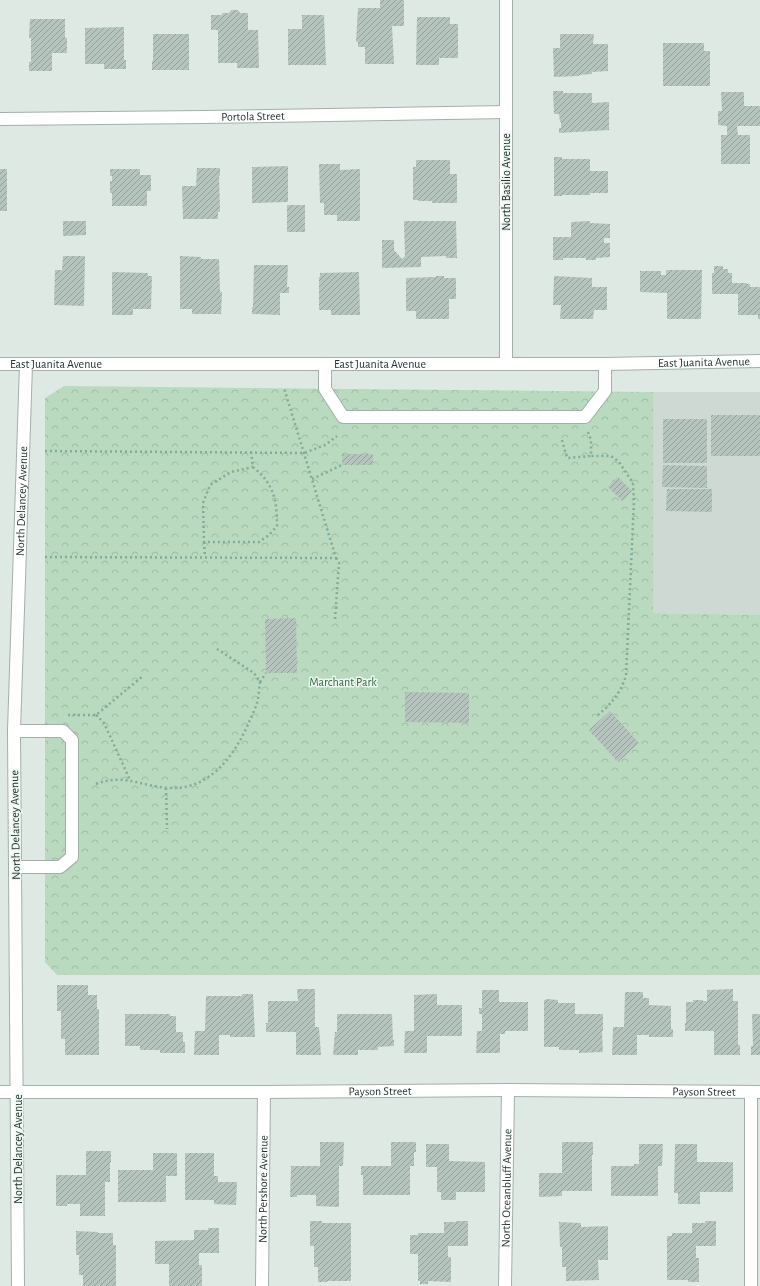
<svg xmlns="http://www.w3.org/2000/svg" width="760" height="1286" font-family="'Alegreya Sans',sans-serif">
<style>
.built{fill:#ced9d3}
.forest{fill:url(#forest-crowns)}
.building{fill:url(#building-hatch)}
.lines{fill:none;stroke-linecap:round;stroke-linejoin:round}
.minor-casing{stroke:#a2b0aa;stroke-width:14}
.path{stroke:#81ab9a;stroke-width:2.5;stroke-dasharray:2 3;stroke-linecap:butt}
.minor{stroke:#fff;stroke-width:12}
.labels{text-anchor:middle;stroke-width:3;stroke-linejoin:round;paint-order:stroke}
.street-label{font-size:12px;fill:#213830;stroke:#eff6f2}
.park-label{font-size:12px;fill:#2e6c41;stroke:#eff6f2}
</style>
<defs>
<pattern id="forest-crowns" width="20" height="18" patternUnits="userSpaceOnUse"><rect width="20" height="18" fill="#b9dabf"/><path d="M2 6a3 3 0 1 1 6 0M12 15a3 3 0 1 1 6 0" fill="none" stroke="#9fbca4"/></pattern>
<pattern id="building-hatch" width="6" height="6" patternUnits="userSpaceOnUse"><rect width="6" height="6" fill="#b5c4bd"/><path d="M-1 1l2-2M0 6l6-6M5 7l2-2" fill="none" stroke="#93a09a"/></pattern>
</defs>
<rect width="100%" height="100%" fill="#dfe9e4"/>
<path class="built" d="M 653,392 L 760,392 L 760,615 L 653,613 Z"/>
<path class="forest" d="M 64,386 L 653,392 L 653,613 L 760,615 L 760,975 L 57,975 L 45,962 L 45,398 Z"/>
<g class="building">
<path d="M 380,0 L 404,0 L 404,26 L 392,26 L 394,64 L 365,64 L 365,47 L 358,47 L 358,42 L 356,42 L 358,8 L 380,8 Z"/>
<path d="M 231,10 L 238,10 L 240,13 L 248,13 L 248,30 L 258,30 L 259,68 L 237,68 L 237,63 L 218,63 L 218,30 L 211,30 L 211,15 L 222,15 L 222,13 L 229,13 Z"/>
<path d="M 302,15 L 324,15 L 326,65 L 288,65 L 288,29 L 302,29 Z"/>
<path d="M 417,17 L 450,17 L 450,24 L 458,24 L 458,58 L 439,58 L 439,65 L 416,65 Z"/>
<path d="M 30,19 L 65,19 L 65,38 L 67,38 L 67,53 L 52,53 L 52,71 L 29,71 L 29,62 L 31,62 L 31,38 L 29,38 Z"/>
<path d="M 124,27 L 124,60 L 126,60 L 126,69 L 104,69 L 104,64 L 85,64 L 85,28 Z"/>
<path d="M 153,34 L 189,34 L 189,70 L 152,70 L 152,61 L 153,61 Z"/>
<path d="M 560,34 L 594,34 L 593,44 L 608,44 L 608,71 L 592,72 L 592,74 L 579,75 L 579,76 L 554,77 L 553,48 L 560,48 Z"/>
<path d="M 663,43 L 704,43 L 704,51 L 710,51 L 710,86 L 663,86 Z"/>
<path d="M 553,91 L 563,91 L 563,93 L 592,93 L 592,103 L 609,102 L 609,130 L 559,133 L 559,128 L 561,128 L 561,122 L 560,122 L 559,114 L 554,114 Z"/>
<path d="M 721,92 L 744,92 L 744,106 L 760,106 L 760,126 L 737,126 L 738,135 L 750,135 L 750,164 L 721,164 L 721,135 L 727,135 L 727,126 L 718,125 L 718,111 L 722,111 Z"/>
<path d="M 554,157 L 562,157 L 562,159 L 590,159 L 590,171 L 608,171 L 608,193 L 590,193 L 590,195 L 562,195 L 562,196 L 554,196 Z"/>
<path d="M 416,160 L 450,160 L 450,174 L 457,174 L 457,203 L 432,203 L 432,201 L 418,201 L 418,200 L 413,200 L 413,167 L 416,167 Z"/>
<path d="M 319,164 L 340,164 L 340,170 L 360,169 L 360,221 L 337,221 L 337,215 L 324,215 L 324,203 L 320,203 Z"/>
<path d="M 288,166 L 288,202 L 252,203 L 252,167 Z"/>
<path d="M 197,168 L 220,168 L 220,176 L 219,176 L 220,212 L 218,212 L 218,219 L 183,219 L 182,186 L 196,186 Z"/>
<rect x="0" y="169" width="7" height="42"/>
<path d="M 110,169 L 140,169 L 140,175 L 151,175 L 151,191 L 147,191 L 147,206 L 112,206 L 112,193 L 110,193 L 110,181 L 112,181 L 112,176 L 110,176 Z"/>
<rect x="287" y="205" width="18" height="27"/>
<path d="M 63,221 L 86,221 L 86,235 L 63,236 Z"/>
<path d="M 404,221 L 456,221 L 457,258 L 446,258 L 446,256 L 421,257 L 421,267 L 382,268 L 382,240 L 394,240 L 394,250 L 402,259 L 405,256 Z"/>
<path d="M 590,221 L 590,223 L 610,224 L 610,238 L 604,238 L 604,243 L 610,243 L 610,257 L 596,258 L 596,260 L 586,260 L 586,258 L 563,258 L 563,260 L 553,260 L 553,237 L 571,237 L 571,222 Z"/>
<path d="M 63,256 L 85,256 L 84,306 L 54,305 L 55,270 L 62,270 Z"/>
<path d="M 180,256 L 201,257 L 201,259 L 219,259 L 220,292 L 222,292 L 221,314 L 192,314 L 192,309 L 180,309 Z"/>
<path d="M 254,265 L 288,265 L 287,287 L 289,287 L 289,293 L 280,293 L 280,315 L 252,314 L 252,307 L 253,307 Z"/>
<path d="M 714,266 L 723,266 L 723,269 L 728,269 L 728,273 L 732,273 L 732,283 L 747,283 L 747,284 L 750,284 L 750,287 L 760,287 L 760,319 L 758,319 L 758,315 L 738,315 L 738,294 L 712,294 L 712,273 L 714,273 Z"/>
<path d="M 666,270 L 702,270 L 701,319 L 667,319 L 667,293 L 640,292 L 640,271 L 661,271 L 661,275 L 666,275 Z"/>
<path d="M 112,272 L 148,273 L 148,276 L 152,276 L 151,309 L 133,309 L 133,315 L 112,315 Z"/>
<path d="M 359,272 L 360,315 L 331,315 L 331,310 L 319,310 L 319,277 L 320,277 L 320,273 Z"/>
<path d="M 436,276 L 444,276 L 444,278 L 456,278 L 456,299 L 449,299 L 449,319 L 416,319 L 416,311 L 406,311 L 406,278 L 436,277 Z"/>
<path d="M 554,276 L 592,278 L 592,287 L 607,287 L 607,310 L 594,310 L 593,319 L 560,319 L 561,305 L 553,305 Z"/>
<rect x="711" y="415" width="49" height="41"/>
<rect x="663" y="419" width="44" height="44"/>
<rect x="342" y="454" width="31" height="11"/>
<path d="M 663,465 L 707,466 L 707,488 L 662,487 Z"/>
<path d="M 618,477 L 632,491 L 622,501 L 608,487 Z"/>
<path d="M 667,489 L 712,489 L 712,512 L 666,511 Z"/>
<path d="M 296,618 L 297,673 L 266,673 L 265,619 Z"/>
<path d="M 405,692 L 469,693 L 469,723 L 405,722 Z"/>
<path d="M 610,711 L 639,743 L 618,762 L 589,730 Z"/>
<path d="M 57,985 L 88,985 L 88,995 L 97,995 L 97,1009 L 99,1009 L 99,1055 L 65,1055 L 65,1039 L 61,1039 L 61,1011 L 57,1011 Z"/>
<path d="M 297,989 L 315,989 L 315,1027 L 319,1027 L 321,1055 L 296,1055 L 296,1032 L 266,1032 L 266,1023 L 268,1023 L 268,1001 L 298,1001 Z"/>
<path d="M 733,989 L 733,1001 L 738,1001 L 738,1045 L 740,1045 L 740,1055 L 714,1055 L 714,1031 L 685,1031 L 685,1023 L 686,1023 L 686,1002 L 693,1002 L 693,1000 L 703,1000 L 703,1001 L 707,1001 L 707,990 Z"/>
<path d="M 482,990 L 499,990 L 499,1002 L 528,1002 L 528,1031 L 505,1031 L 505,1034 L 500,1034 L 500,1053 L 476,1053 L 477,1031 L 482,1031 L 482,1014 L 479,1014 L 479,1008 L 482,1008 Z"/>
<path d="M 625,992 L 643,992 L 643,998 L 649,998 L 649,1005 L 671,1006 L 671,1029 L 673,1029 L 673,1037 L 649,1037 L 649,1035 L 637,1035 L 637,1055 L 612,1055 L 613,1027 L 624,1027 Z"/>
<path d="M 242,994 L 253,994 L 255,1037 L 230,1037 L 230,1035 L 219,1035 L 219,1055 L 194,1055 L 195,1031 L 205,1031 L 206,996 L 242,996 Z"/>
<path d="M 437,994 L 437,1005 L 462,1005 L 462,1036 L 427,1036 L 427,1053 L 404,1053 L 405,1031 L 414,1031 L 414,995 Z"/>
<path d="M 548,999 L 558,1000 L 558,1003 L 575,1003 L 575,1014 L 603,1014 L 603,1031 L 602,1031 L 603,1052 L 579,1053 L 579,1050 L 559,1050 L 559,1047 L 544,1047 L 544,1000 Z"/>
<path d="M 125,1014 L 170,1014 L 170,1016 L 176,1016 L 176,1032 L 183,1032 L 183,1042 L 185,1042 L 185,1053 L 160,1053 L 160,1050 L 140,1050 L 140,1046 L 125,1046 Z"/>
<path d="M 337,1014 L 392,1014 L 393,1040 L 394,1040 L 394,1046 L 378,1047 L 378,1050 L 358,1050 L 358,1055 L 333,1055 L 335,1032 L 337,1032 Z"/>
<path d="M 752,1014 L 760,1014 L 760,1055 L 751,1055 L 751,1046 L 753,1046 Z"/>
<path d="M 320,1142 L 344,1142 L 343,1166 L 339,1166 L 339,1207 L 316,1206 L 316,1195 L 297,1195 L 297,1197 L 290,1197 L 291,1166 L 320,1166 Z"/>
<path d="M 391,1142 L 416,1142 L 416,1152 L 414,1152 L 414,1166 L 410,1166 L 410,1195 L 363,1195 L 363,1175 L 361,1175 L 361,1166 L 391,1166 Z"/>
<path d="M 562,1142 L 593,1142 L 593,1155 L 592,1155 L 592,1191 L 562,1191 L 562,1196 L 539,1197 L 539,1173 L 562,1173 Z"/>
<path d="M 426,1144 L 449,1144 L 449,1161 L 485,1162 L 485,1192 L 456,1192 L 456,1200 L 441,1200 L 441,1192 L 437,1192 L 437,1167 L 426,1167 Z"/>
<path d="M 639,1144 L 663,1144 L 662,1166 L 658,1166 L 658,1196 L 611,1196 L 611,1166 L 634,1166 L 634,1164 L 639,1164 Z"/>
<path d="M 675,1144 L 697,1144 L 697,1162 L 733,1162 L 733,1192 L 700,1192 L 700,1204 L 678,1204 L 678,1193 L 674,1193 Z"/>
<path d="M 86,1151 L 111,1151 L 111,1162 L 110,1162 L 110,1182 L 105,1182 L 105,1216 L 80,1216 L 80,1204 L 67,1204 L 67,1206 L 56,1206 L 56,1175 L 86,1175 Z"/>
<path d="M 153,1153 L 177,1153 L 177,1176 L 166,1176 L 166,1202 L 118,1202 L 118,1170 L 153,1170 Z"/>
<path d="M 185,1153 L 214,1153 L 214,1176 L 218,1176 L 218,1182 L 237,1182 L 236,1205 L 214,1204 L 214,1200 L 185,1200 Z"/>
<path d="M 310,1221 L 322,1221 L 322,1223 L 351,1223 L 351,1281 L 327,1281 L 327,1282 L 318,1282 L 318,1267 L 314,1267 L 314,1246 L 310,1246 Z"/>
<path d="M 456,1221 L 468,1221 L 468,1246 L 448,1246 L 448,1257 L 451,1257 L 451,1282 L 428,1281 L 428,1284 L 420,1284 L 420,1281 L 418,1281 L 418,1254 L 410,1254 L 410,1235 L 418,1235 L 418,1233 L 444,1233 L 444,1222 L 456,1222 Z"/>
<path d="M 705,1221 L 716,1221 L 716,1246 L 696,1246 L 696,1258 L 699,1258 L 699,1282 L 688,1282 L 688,1280 L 667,1280 L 667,1236 L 672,1236 L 672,1233 L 692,1233 L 692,1223 L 705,1223 Z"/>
<path d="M 559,1222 L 581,1223 L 581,1227 L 608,1226 L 608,1260 L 598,1260 L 599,1280 L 566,1281 L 566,1267 L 562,1267 L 562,1247 L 560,1247 Z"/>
<path d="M 208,1228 L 219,1228 L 219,1253 L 199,1253 L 199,1265 L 202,1265 L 202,1286 L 169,1286 L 169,1264 L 155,1264 L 155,1241 L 194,1240 L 194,1230 L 208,1230 Z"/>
<path d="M 76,1231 L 98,1232 L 98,1233 L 113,1233 L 113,1245 L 116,1245 L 116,1286 L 83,1286 L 83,1275 L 79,1275 L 79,1255 L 76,1255 Z"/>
</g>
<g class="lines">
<defs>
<g id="minor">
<path d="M 506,0 L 506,364"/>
<path id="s1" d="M 0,119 L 205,117 L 506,112"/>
<path id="s2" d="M 0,364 L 605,364 L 760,361"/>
<path d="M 325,364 L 325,389 L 343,417 L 585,417 L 605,391 L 605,364"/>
<path d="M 14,731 L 63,731 L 72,740 L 72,857 L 60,867 L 15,867"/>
<path id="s3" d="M 0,1092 L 264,1092 L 508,1090 L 760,1092"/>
<path d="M 751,1092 L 751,1286"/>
<path id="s4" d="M 18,1286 L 14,731 L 26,364"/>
<path id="s5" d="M 262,1286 L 264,1092"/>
<path id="s6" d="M 505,1286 L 508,1090"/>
</g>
</defs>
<use href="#minor" class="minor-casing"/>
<g class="path">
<path d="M 588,432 L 591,440 L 591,456 L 611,456 L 619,462 L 633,483 L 634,501 L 626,676 C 619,695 613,702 598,715"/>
<path d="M 562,440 L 567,458 L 591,456"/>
<path d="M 45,451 L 304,453 L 325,445 L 337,436"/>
<path d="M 251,452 L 253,467 C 274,484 277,500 277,526 L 269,535 L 259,542 L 204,542 L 203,503 L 210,485 L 231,472 L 253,467"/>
<path d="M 312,479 L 342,465"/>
<path d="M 204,542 L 205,557"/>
<path d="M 45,557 L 336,558 L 284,388"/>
<path d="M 335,619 L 339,563 L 336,558"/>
<path d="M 260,682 L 266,673"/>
<path d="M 68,715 L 96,715 L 143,676"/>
<path d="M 96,715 L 104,723 L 130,780"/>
<path d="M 96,784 C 125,773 142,787 170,788 C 210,790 235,755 249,722 C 252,716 255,709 257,703 C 259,696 259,688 260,682 L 254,673 L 217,649"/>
<path d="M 166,788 L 167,829"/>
</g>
<use href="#minor" class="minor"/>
</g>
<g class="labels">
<g class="street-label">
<text dy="4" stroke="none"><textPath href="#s1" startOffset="253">Portola Street</textPath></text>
<text transform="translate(506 182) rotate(-90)" y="4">North Basilio Avenue</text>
<text dy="4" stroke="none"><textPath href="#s2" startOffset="704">East Juanita Avenue</textPath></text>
<text dy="4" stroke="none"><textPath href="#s2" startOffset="56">East Juanita Avenue</textPath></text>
<text dy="4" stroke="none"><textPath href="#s2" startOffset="380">East Juanita Avenue</textPath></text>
<text dy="4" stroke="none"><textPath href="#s4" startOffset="785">North Delancey Avenue</textPath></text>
<text transform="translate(15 825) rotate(-91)" y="4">North Delancey Avenue</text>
<text dy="4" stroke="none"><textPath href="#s3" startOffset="380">Payson Street</textPath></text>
<text dy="4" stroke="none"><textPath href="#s3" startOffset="704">Payson Street</textPath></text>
<text transform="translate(18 1149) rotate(-90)" y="4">North Delancey Avenue</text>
<text dy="4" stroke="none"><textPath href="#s6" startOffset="98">North Oceanbluff Avenue</textPath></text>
<text dy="4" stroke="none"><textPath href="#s5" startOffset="97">North Pershore Avenue</textPath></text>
</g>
<g class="park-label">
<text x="343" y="686">Marchant Park</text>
</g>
</g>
</svg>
